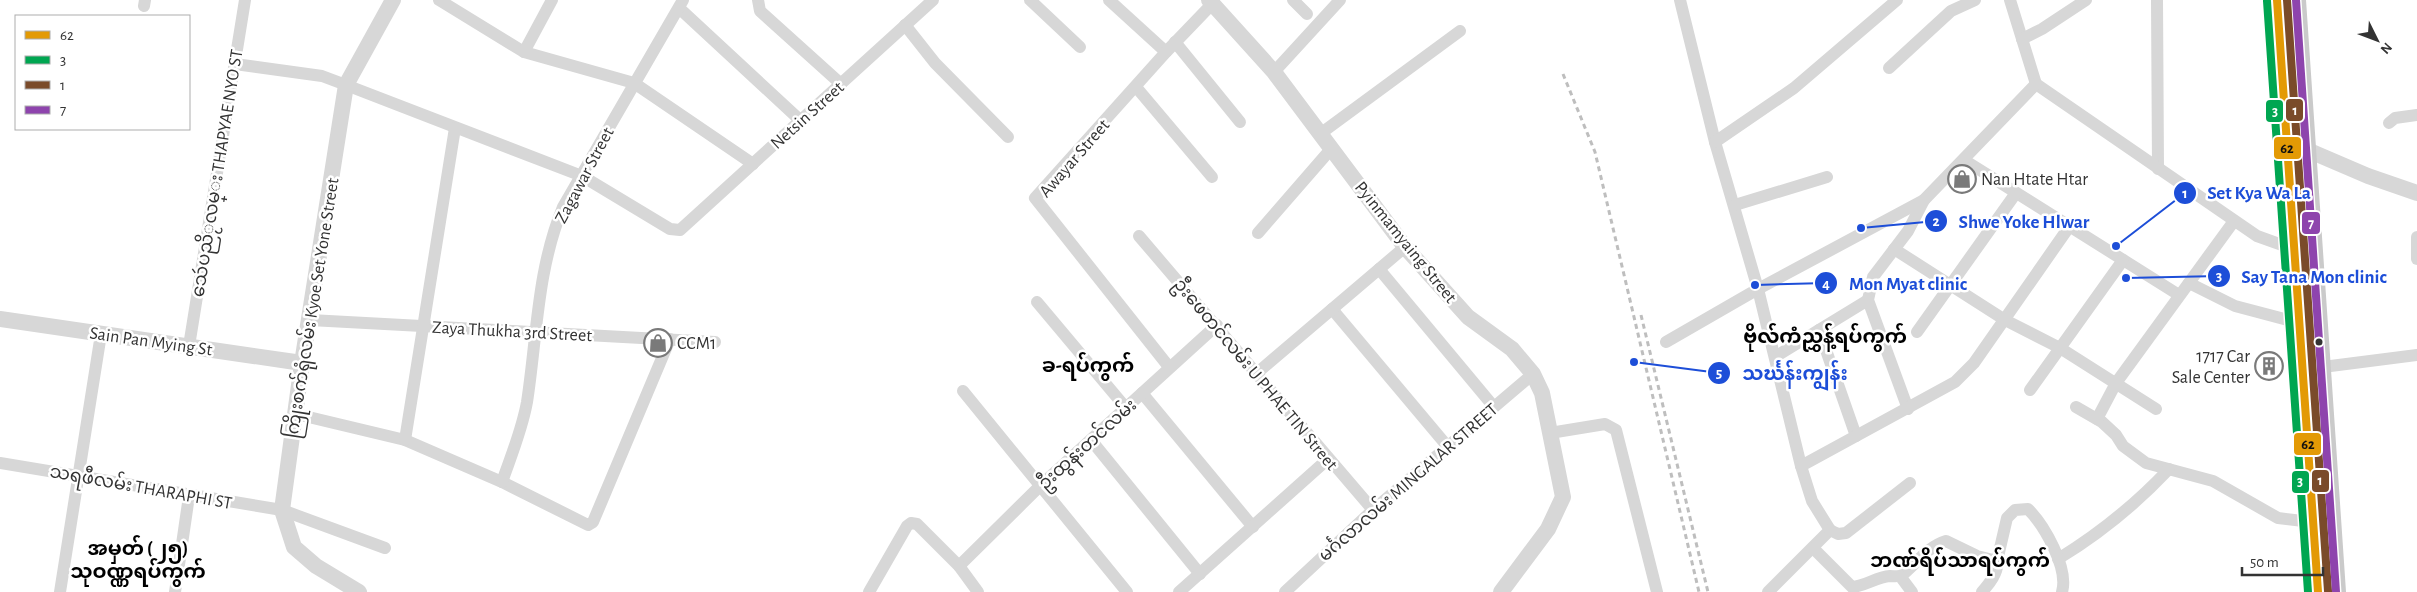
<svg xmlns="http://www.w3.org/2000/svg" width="2417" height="592" font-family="'Alegreya Sans','Noto Sans Myanmar',sans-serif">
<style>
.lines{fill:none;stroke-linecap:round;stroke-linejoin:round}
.minor{stroke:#d7d7d7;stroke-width:12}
.tertiary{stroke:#d7d7d7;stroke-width:16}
.primary{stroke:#cacaca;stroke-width:20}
.rail{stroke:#bebebe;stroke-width:3;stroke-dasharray:5 4;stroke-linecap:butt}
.bus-1-casing{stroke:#fff;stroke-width:11}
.bus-2-casing{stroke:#fff;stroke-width:11}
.bus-3-casing{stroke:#fff;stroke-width:11}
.bus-4-casing{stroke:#fff;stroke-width:11}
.bus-1{stroke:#e39a05;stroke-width:8}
.bus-2{stroke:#00a651;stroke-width:8}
.bus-3{stroke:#7a4b2a;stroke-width:8}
.bus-4{stroke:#8e44ad;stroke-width:8}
.bus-dot{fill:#333;stroke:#fff;stroke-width:2}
.labels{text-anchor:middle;stroke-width:5;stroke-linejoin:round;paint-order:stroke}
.street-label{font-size:18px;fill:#333;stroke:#fff}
.poi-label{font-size:18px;fill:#333;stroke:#fff;text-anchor:start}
.quarter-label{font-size:20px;font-weight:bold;fill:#000;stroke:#fff}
.leader{fill:none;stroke:#1d4ed8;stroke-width:2}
.callout-dot{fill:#1d4ed8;stroke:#fff;stroke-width:2}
.mark-label{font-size:15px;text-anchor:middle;font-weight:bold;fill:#fff}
.callout-label{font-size:19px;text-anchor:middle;font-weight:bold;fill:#1d4ed8;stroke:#fff;stroke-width:5;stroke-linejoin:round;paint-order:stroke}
.line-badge{stroke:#fff;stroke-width:2}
.badge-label{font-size:14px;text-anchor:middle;font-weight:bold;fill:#fff}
.pale-badge-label{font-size:14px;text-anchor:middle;font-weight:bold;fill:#111}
</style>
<rect width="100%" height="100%" fill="#fff"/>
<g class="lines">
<g class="minor">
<path d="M 439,0 L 524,52 L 634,83 L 753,164"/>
<path d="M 758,0 L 760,11 L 841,84"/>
<path d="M 1030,0 L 1080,47"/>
<path d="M 1109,0 L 1166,52"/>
<path d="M 1293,0 L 1307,14"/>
<path d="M 1680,0 L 1715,142 L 1758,289 L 1801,466 L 1812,501 L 1830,530 L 1768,592"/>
<path d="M 2010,0 L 2036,84"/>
<path d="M 2157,0 L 2158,169"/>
<path d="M 144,6 L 145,0"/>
<path d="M 679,8 L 801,121"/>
<path d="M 905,25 L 935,63 L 1008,137"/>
<path d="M 2022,39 L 2042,29 L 2086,0"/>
<path d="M 1175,42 L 1240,122"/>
<path d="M 524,52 L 552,0"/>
<path d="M 235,64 L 322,76 L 346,85 L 582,176 L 670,229 L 680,230 L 933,0"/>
<path d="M 1889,68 L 1951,11 L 1975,0"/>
<path d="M 1274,72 L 1340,0"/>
<path d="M 2036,84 L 2257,236 L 2293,249 L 2299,249"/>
<path d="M 1136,87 L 1212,177"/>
<path d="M 2389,123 L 2395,118 L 2417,115"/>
<path d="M 1320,134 L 1460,31"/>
<path d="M 1715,142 L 1794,88 L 1897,0"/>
<path d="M 1964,160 L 2179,295"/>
<path d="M 1735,205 L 1827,177"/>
<path d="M 1258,233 L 1331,149"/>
<path d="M 1139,236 L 1373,510"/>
<path d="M 2417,237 L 2417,259"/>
<path d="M 1894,249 L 2005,320 L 2060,348 L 2156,409"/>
<path d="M 1379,269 L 1494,407"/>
<path d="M 2189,283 L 2235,306 L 2299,323"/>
<path d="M 1037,302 L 1126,408"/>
<path d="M 1332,309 L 1448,447"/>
<path d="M 310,320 L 715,342"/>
<path d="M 1819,330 L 1856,436"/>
<path d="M 1917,332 L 2016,193"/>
<path d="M 1666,342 L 1758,289 L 1924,200 L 2036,84"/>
<path d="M 189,346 L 245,0"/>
<path d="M 1775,357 L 1868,300"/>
<path d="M 1169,367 L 1035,198 L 1166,52 L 1213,3"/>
<path d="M 2315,368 L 2417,355"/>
<path d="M 1257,373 L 1405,247"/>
<path d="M 2030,390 L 2123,260"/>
<path d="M 963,391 L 1127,592"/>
<path d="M 1142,393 L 1253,527"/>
<path d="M 2076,407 L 2102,422 L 2116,435 L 2123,446 L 2146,463 L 2213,481 L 2278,518 L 2320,523"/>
<path d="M 1908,409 L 1868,300 L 1873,277 L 1908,231 L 1924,200"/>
<path d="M 296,414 L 405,440 L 502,482 L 588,525 L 593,522 L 670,339"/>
<path d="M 2097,419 L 2116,383 L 2234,221"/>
<path d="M 1550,433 L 1605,424 L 1616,430 L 1657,592"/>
<path d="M 405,440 L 455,128"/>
<path d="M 1091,440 L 1200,574"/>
<path d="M 0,463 L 282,510 L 385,548"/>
<path d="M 1801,466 L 1955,382 L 1974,363 L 2069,227"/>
<path d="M 502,482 C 511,456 522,430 527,402 C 537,337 537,269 563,207 L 683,0"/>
<path d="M 1830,530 L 1838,534 L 1846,533 L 1910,483"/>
<path d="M 1813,548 L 1852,587 C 1866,586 1876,577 1890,576 C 1895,576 1898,577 1902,575 C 1917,563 1927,547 1946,541 L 1977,556 L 1997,561"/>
<path d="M 2058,559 C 2099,534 2136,504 2169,469"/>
<path d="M 959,566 L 1041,485 L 1217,325"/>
<path d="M 1900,576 L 1912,592"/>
<path d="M 60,592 L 101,334"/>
<path d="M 175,592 L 189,496"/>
<path d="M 869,592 L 907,526 L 911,523 L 917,524 L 959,566 L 978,592"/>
<path d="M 1179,592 L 1328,459"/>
<path d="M 1285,592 L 1373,510 L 1533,374"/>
<path d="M 1982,592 C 1989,584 1999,572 1997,561 L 2007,518 L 2015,510 L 2028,509 C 2044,525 2069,568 2062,592"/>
</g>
<g class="tertiary">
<path d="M 1209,0 L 1274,72 L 1405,247 L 1468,317 L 1512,349 L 1533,374 L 1542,393 L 1563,497 L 1548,529 L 1501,592"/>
<path d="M 2305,149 L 2368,176 L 2417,193"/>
<path d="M 0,319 L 302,363"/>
<path d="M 359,592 L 316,566 L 294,547 L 282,510 L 302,363 L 346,85 L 393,0"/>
</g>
<g class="primary">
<path d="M 2277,0 C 2288,198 2304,395 2318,592"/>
<path d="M 2296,0 L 2336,592"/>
</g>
<g class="rail">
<path d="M 1563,74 L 1595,152 L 1699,592"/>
<path d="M 1641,315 L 1708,592"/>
</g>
<defs>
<path id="bus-1" d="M 2277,0 L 2318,592"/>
<path id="bus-2" d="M 2267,1 L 2308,592"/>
<path id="bus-3" d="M 2287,0 L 2328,591"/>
<path id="bus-4" d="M 2296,0 L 2336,592"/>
</defs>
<use href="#bus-1" class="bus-1-casing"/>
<use href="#bus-2" class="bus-2-casing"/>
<use href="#bus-3" class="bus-3-casing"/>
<use href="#bus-4" class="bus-4-casing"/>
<use href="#bus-1" class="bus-1"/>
<use href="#bus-2" class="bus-2"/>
<use href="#bus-3" class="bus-3"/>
<use href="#bus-4" class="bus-4"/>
</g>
<defs>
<symbol id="shop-ring" viewBox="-11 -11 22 22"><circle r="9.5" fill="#fff" stroke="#7a7a7a" stroke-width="1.5"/><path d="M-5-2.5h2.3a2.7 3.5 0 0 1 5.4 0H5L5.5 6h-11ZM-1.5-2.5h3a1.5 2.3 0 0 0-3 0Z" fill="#7a7a7a"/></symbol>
<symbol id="building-ring" viewBox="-11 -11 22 22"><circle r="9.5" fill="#fff" stroke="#7a7a7a" stroke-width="1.5"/><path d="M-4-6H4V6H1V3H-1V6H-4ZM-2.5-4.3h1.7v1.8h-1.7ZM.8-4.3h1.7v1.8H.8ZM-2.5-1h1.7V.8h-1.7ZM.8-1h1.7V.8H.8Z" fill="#7a7a7a"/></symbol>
</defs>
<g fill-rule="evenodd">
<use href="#shop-ring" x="1946" y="163" width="32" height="32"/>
<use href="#shop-ring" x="642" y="327" width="32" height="32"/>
<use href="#building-ring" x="2253" y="350" width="32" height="32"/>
</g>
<circle class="bus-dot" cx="2319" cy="342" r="4.5"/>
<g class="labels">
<g class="street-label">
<text transform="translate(807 115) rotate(-42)" y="6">Netsin Street</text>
<text transform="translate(1074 158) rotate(-49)" y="6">Awayar Street</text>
<text transform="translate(217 173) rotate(-81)" y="6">သေဴပညိႂလမ္း THAPYAE NYO ST</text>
<text transform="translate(584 175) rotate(-62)" y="6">Zagawar Street</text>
<text transform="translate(1406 242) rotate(51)" y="6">Pyinmamyaing Street</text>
<text transform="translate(312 308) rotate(-81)" y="6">ကြိုးစက်ရုံလမ်း Kyoe Set Yone Street</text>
<text transform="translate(512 331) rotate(3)" y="6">Zaya Thukha 3rd Street</text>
<text transform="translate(151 341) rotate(8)" y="6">Sain Pan Mying St</text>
<text transform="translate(1256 374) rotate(50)" y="6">ဦးဖေတင်လမ်း U PHAE TIN Street</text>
<text transform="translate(1087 444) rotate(-42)" y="6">ဦးထွန်းတင်လမ်း</text>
<text transform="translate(1408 482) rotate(-41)" y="6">မင်္ဂလာလမ်း MINGALAR STREET</text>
<text transform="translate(141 487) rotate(10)" y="6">သရဖီလမ်း THARAPHI ST</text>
</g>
<g class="poi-label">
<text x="1981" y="185">Nan Htate Htar</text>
<text x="677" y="349">CCM1</text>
<text x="2250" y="362" text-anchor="end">1717 Car<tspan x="2250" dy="21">Sale Center</tspan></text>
</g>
<g class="quarter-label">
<text x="1825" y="343">ဗိုလ်ကံညွှန့်ရပ်ကွက်</text>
<text x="1088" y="372">ခ-ရပ်ကွက်</text>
<text x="138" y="555">အမှတ် (၂၅)<tspan x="138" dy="23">သုဝဏ္ဏရပ်ကွက်</tspan></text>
<text x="1960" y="567">ဘဏ်ရိပ်သာရပ်ကွက်</text>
</g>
</g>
<path class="leader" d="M2116 246L2185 193M1861 228L1936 221M2126 278L2219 276M1755 285L1826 283M1634 362L1719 373"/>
<g class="callout-dot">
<circle cx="2116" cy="246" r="5"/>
<circle cx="1861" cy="228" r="5"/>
<circle cx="2126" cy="278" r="5"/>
<circle cx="1755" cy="285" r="5"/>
<circle cx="1634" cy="362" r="5"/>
<circle cx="2185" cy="193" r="12"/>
<circle cx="1936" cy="221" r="12"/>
<circle cx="2219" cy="276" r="12"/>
<circle cx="1826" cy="283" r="12"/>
<circle cx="1719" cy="373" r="12"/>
</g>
<g class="mark-label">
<text x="2185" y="198">1</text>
<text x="1936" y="226">2</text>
<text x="2219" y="281">3</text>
<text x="1826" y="289">4</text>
<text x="1719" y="378">5</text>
</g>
<g class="callout-label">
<text x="2259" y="199">Set Kya Wa La</text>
<text x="2024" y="228">Shwe Yoke Hlwar</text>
<text x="2314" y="283">Say Tana Mon clinic</text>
<text x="1908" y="290">Mon Myat clinic</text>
<text x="1795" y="380">သင်္ဃန်းကျွန်း</text>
</g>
<g class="line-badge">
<rect x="2285" y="98" width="19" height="24" rx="5" fill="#7a4b2a"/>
<rect x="2265" y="99" width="19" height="24" rx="5" fill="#00a651"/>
<rect x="2273" y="136" width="29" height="24" rx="5" fill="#e39a05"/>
<rect x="2301" y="211" width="20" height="24" rx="5" fill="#8e44ad"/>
<rect x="2293" y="432" width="29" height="24" rx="5" fill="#e39a05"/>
<rect x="2311" y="469" width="19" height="24" rx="5" fill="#7a4b2a"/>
<rect x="2291" y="470" width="19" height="24" rx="5" fill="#00a651"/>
</g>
<g class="badge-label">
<text x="2295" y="115">1</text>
<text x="2275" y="116">3</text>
<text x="2311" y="228">7</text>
<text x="2320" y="485">1</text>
<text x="2300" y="486">3</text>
</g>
<g class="pale-badge-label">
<text x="2287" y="153">62</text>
<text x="2308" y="449">62</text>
</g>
<rect x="15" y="15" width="175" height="115" fill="#ffffff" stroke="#adadad"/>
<rect x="25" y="31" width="25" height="8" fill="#e39a05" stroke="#adadad"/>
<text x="60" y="40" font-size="15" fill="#333333">62</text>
<rect x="25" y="56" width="25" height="8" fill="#00a651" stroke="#adadad"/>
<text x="60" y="65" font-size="15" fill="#333333">3</text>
<rect x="25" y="81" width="25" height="8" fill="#7a4b2a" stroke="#adadad"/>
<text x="60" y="90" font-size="15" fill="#333333">1</text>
<rect x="25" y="106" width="25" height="8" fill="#8e44ad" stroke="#adadad"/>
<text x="60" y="115" font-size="15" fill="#333333">7</text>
<g transform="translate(2377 40) rotate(132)" stroke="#ffffff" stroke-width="4" paint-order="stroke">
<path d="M0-4L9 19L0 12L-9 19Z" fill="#333333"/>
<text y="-8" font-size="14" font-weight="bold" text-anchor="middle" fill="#333333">N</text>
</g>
<path d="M2242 567v8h81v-8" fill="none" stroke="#333333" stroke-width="2.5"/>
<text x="2250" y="567" font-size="15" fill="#333333" stroke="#ffffff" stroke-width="4" paint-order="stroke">50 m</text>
</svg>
